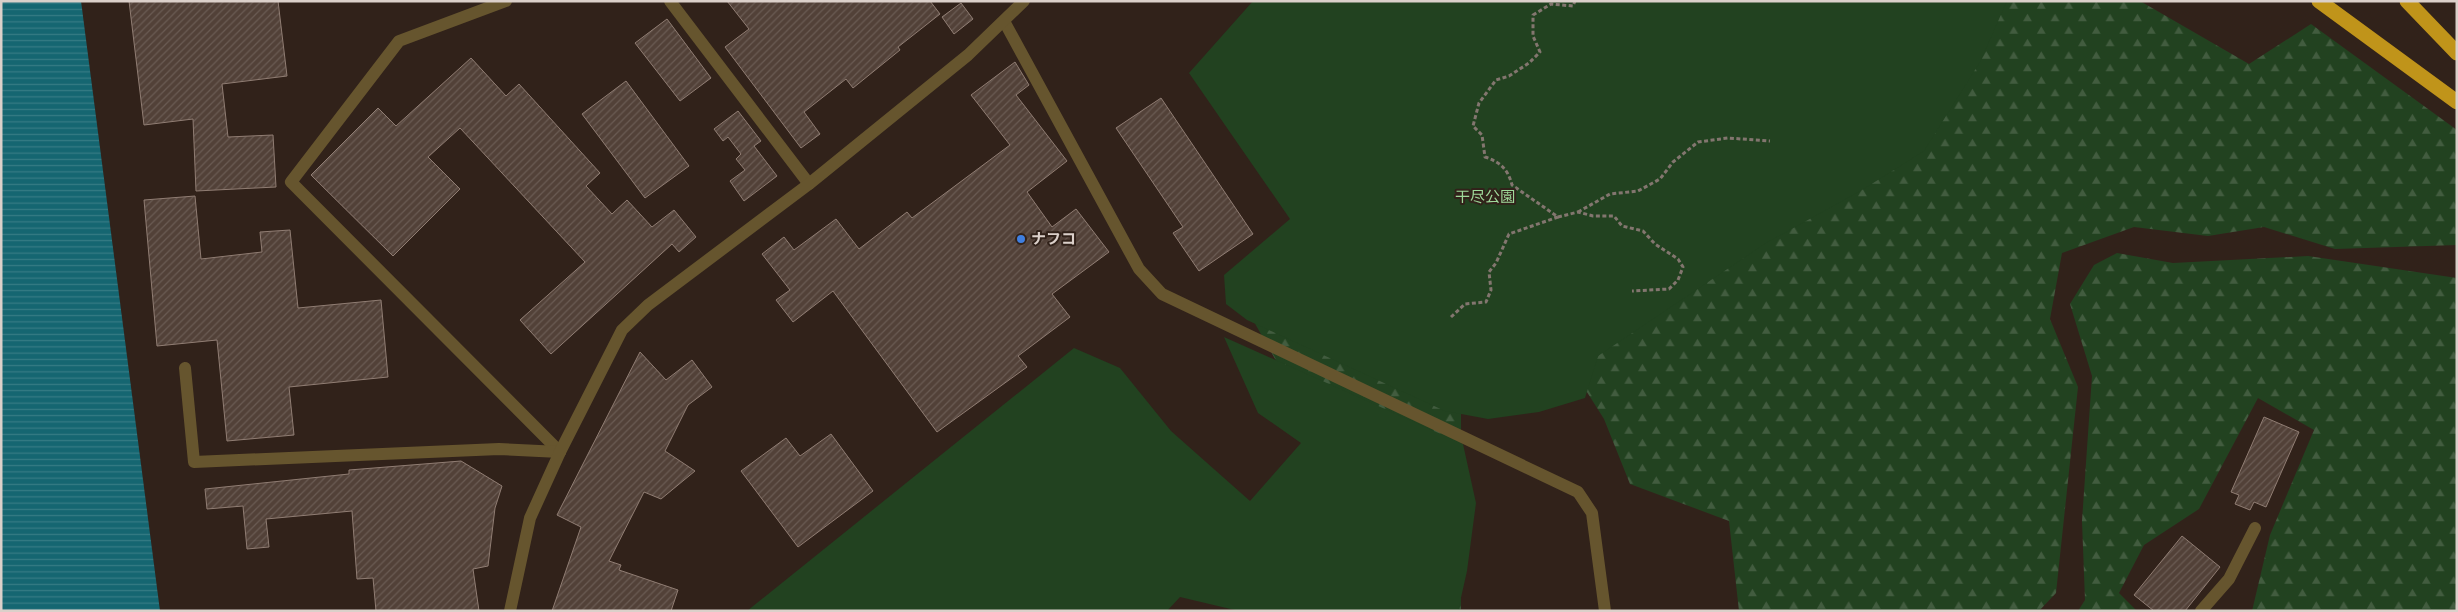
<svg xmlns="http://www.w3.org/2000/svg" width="2458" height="612" font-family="'Golos Text','Noto Sans JP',sans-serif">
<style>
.forest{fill:url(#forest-firs)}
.green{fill:#224220}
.water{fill:url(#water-rules)}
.building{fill:url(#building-hatch);stroke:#907d73}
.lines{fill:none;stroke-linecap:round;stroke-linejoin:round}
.path{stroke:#83766f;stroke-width:3;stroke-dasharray:4 2.5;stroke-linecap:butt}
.minor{stroke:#66552e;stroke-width:12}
.highway{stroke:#c0941a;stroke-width:15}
.shop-dot{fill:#3f7fe0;stroke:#31221a;stroke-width:2}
.labels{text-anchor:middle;stroke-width:4;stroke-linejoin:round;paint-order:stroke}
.park-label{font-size:15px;fill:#9fd99a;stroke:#31221a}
.poi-label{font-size:15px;font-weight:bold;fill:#dbd0ca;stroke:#31221a;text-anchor:start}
</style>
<defs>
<pattern id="forest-firs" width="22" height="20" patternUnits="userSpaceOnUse" patternTransform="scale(1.25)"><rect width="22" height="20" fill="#224220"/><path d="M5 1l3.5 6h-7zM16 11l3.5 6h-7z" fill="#425c3f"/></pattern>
<pattern id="water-rules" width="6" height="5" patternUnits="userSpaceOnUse" patternTransform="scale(1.25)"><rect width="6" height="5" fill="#156671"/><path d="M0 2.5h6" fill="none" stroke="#367b84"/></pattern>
<pattern id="building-hatch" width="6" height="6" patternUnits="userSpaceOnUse" patternTransform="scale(1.25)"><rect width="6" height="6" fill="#524138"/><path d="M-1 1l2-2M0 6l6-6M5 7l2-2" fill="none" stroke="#6a5b53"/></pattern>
</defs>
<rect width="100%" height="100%" fill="#31221a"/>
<g class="forest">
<path d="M 1761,1 L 2140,1 L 2249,64 L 2311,24 L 2457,130 L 2457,245 L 2335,249 L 2264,227 L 2208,236 L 2134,227 L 2062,253 L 2050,319 L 2078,387 L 2056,593 L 2039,611 L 1739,611 L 1729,521 L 1630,484 L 1604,419 L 1580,381 L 1461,389 L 1461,611 L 1360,611 L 1181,590 L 782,611 L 1254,518 L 1326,449 L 1249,313 Z"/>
<path d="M 2117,253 L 2173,263 L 2308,256 L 2457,278 L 2457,611 L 2252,611 L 2270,535 L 2314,430 L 2258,398 L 2199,509 L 2144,545 L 2119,593 L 2137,611 L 2078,611 L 2085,600 L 2082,521 L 2092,376 L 2070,304 L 2094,265 Z"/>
</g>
<g class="green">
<path d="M 1253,1 L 2007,1 L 1980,62 L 1924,151 L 1862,190 L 1766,243 L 1598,356 L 1585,398 L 1539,412 L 1488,419 L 1445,411 L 1247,320 L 1226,304 L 1224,275 L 1290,219 L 1189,73 Z"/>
<path d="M 1224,337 L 1463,444 L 1476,503 L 1467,571 L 1458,611 L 1239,611 L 1180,597 L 1167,611 L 747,611 L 1074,348 L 1120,368 L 1171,431 L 1250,501 L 1301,443 L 1258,413 Z"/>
</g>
<path class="water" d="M 1,1 L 81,1 L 160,611 L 1,611 Z"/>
<g class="building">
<path d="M 129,1 L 278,1 L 287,76 L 222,84 L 228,137 L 273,135 L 276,187 L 196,191 L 193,119 L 144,125 Z"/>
<path d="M 727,1 L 930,1 L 940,14 L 898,47 L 900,50 L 853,88 L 846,79 L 804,112 L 820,134 L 801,148 L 725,47 L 749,29 Z"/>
<path d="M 961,3 L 973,19 L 954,34 L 942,17 Z"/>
<path d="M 667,19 L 711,78 L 680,101 L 635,43 Z"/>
<path d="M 471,58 L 506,96 L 519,84 L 600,173 L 586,186 L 612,214 L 627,200 L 652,227 L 674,210 L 696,237 L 679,252 L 672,244 L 551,354 L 520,320 L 585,262 L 460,128 L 428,157 L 460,189 L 393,256 L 311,175 L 378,108 L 396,126 Z"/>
<path d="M 1015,62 L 1029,85 L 1016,95 L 1067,161 L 1027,192 L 1052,227 L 1076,209 L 1109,252 L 1052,294 L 1070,317 L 1018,356 L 1027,367 L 937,432 L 833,291 L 793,322 L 776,300 L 790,290 L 762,254 L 784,237 L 794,250 L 836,219 L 859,249 L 907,212 L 912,218 L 1010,145 L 971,95 Z"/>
<path d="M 626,81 L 689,166 L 645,198 L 582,114 Z"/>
<path d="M 1161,98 L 1253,234 L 1199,271 L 1173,233 L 1183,227 L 1116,128 Z"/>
<path d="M 738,111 L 761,141 L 754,146 L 777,176 L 744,201 L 730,181 L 745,170 L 736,159 L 741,154 L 728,137 L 723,141 L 714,129 Z"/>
<path d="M 195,196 L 201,259 L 262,252 L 260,232 L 290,230 L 298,308 L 381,300 L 388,377 L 289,387 L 294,435 L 227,441 L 217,340 L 157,346 L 144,200 Z"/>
<path d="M 640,352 L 666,380 L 692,360 L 712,387 L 688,405 L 665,451 L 695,471 L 661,499 L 644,492 L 609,561 L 621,565 L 619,570 L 678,590 L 671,611 L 552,611 L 581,527 L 557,515 Z"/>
<path d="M 2264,417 L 2299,432 L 2266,507 L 2254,502 L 2250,510 L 2235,504 L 2239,495 L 2231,492 Z"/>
<path d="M 831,434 L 873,491 L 798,547 L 741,471 L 786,438 L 800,456 Z"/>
<path d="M 461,461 L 502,486 L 495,508 L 488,566 L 473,569 L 479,611 L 376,611 L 373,578 L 357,579 L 352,511 L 266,519 L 269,547 L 247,549 L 243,506 L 207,509 L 205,489 L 349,474 L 349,470 Z"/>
<path d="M 2182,536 L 2220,567 L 2185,611 L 2154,611 L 2134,595 Z"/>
</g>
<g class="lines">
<g class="path">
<path d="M 1578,212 L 1610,194 L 1638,191 L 1660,179 L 1673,162 L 1698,142 L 1728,138 L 1770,141"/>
<path d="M 1558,217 L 1578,212 L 1593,216 L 1614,216 L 1622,226 L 1643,231 L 1655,244 L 1678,259 L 1683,267 L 1678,280 L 1669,289 L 1632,291"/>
<path d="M 1451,317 L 1465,304 L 1486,302 L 1491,290 L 1489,272 L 1496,263 L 1509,234 L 1558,217 L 1512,185 C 1508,169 1500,162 1485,157 L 1482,135 L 1473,126 L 1479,103 L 1496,80 L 1509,76 L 1529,63 L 1540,52 L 1533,36 L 1533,15 L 1551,4 L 1573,6 L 1575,1"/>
</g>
<g class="minor">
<path d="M 506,1 L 399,41 L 291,182 L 560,452"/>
<path d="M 670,1 L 809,184"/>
<path d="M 1004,21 L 1139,269 L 1162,294 L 1578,492 L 1592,513 L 1605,611"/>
<path d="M 185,368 L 194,462 L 499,449 L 560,452"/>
<path d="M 510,611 L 530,518 L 560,452 L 622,330 L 648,305 L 809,184 L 968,55 L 1024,1"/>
<path d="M 2201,611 L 2229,579 L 2255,528"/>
</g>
<g class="highway">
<path d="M 2319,1 L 2457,102"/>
<path d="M 2407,1 L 2457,53"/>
</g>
</g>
<circle class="shop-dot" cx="1021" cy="239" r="5"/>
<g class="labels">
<g class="park-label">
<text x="1485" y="202">干尽公園</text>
</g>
<g class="poi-label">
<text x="1031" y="244">ナフコ</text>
</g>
</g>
<rect width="2458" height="612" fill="none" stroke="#dbd0ca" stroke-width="5"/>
</svg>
